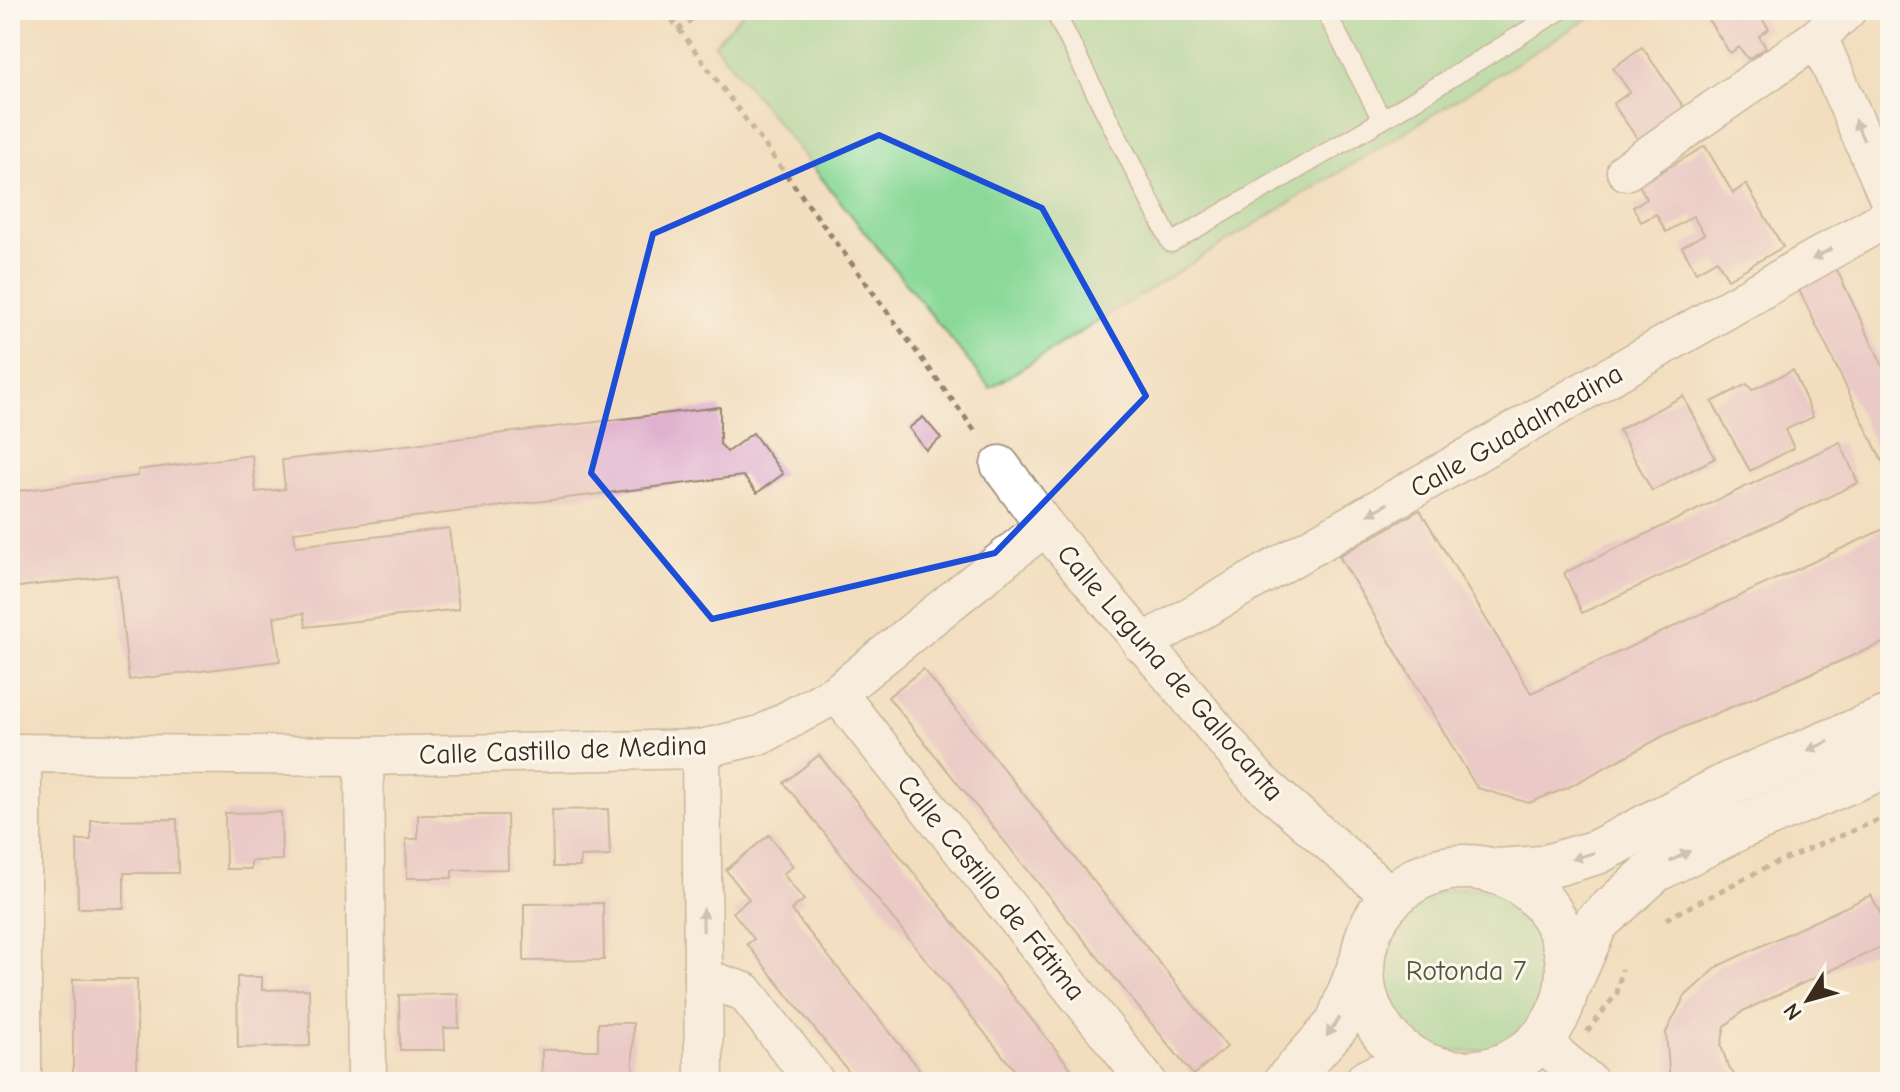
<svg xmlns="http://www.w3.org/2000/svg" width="1900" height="1092" font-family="'Comic Neue',sans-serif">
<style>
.green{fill:#8ad998;stroke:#62825b;stroke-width:2}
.building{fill:#e0b0cf}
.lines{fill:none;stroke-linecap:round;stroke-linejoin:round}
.lane-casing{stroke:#96846e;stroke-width:21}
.street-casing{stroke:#96846e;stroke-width:41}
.primary-casing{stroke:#96846e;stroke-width:47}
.path{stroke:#96846e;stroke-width:5;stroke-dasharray:6 6;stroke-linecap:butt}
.lane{stroke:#fff;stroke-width:18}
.street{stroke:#fff;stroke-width:38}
.primary{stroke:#fff;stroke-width:44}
.oneway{fill:#a79f9a}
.marked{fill:none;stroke:#1d4ed8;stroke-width:6;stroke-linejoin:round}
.labels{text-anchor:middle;stroke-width:6;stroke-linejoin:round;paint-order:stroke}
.street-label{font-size:28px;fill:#3b2a1e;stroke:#fbf7ec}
.park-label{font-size:28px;fill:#4f563c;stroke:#fbf7ec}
</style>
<rect width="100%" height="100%" fill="#fbf7ec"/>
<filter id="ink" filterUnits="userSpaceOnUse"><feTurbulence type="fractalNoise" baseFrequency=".0125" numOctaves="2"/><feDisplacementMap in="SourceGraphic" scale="16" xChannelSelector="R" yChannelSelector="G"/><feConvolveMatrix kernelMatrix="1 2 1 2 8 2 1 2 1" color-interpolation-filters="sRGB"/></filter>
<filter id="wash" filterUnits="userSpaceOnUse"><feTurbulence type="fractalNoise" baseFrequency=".006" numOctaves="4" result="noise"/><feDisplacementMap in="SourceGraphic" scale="32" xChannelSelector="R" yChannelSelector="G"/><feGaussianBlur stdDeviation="1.8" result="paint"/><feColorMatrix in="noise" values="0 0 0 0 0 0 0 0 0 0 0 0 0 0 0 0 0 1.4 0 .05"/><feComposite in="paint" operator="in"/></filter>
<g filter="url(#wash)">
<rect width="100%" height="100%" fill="#f2debf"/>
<g class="green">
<path d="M 745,10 L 1602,10 L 990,388 L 714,44 Z"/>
<circle cx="1466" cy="970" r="82"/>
</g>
<g id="blocks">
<g class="building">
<path d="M 1702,10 L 1756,10 L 1769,29 L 1759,36 L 1766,48 L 1748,59 L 1739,47 L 1730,53 Z"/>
<path d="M 1642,47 L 1690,116 L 1644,148 L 1613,104 L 1630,92 L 1613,68 Z"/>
<path d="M 1705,146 L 1733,193 L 1746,184 L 1783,247 L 1728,279 L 1717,260 L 1696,272 L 1682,247 L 1704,234 L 1693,216 L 1666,232 L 1656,214 L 1641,222 L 1633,207 L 1647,199 L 1639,185 Z"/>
<path d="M 1836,268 L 1890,381 L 1890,477 L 1799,290 Z"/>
<path d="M 1793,370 L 1813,417 L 1785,430 L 1794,448 L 1750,471 L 1712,402 L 1747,384 L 1752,390 Z"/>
<path d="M 1683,396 L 1715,458 L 1652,491 L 1619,430 Z"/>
<path d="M 720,407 L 720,444 L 727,452 L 753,433 L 783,474 L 757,493 L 743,476 L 294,532 L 296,546 L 449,528 L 459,609 L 306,627 L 304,613 L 274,617 L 280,661 L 129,680 L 117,575 L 10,588 L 10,492 L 138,476 L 138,470 L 252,455 L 256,492 L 285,489 L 282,460 Z"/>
<path d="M 923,417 L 941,438 L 926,450 L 909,428 Z"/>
<path d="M 1840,442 L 1858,483 L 1582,613 L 1564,573 Z"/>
<path d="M 1420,510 L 1531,693 L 1890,526 L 1890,640 L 1665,735 L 1569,787 L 1529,803 L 1477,788 L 1339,556 Z"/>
<path d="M 923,669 L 1227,1047 L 1193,1075 L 888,697 Z"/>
<path d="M 819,755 L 1082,1082 L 1024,1082 L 784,783 Z"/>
<path d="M 608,809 L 610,856 L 580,857 L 580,867 L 553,867 L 552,810 Z"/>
<path d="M 281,812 L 282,860 L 251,861 L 251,869 L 226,869 L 225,813 Z"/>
<path d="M 418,815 L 507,815 L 508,869 L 452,870 L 452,878 L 407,878 L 406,839 L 418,839 Z"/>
<path d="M 177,819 L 178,873 L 124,873 L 124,908 L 78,908 L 77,840 L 91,840 L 91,820 Z"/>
<path d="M 769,835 L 793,866 L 783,874 L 804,900 L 791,910 L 930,1082 L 857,1082 L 747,944 L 754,939 L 733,912 L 749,899 L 726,870 Z"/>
<path d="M 1871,895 L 1890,932 L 1890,943 L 1743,1011 L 1725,1026 L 1721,1046 L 1729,1068 L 1740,1082 L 1670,1082 L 1666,1032 L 1685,996 L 1720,965 Z"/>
<path d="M 603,903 L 604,960 L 524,961 L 524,904 Z"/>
<path d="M 237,977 L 262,977 L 262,990 L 309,989 L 310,1046 L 238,1048 Z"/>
<rect x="73" y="979" width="64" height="103"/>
<path d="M 458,994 L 459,1028 L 444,1028 L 445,1050 L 400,1050 L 399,995 Z"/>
<path d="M 598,1023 L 633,1023 L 633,1082 L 542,1082 L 542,1050 L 598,1050 Z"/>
</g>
</g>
</g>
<g filter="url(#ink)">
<use href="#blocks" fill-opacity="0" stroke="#96846e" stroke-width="2"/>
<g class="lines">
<defs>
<g id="lane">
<path d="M 1054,10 L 1171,243 L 1382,120 L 1561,10"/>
<path d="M 1325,10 L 1382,120"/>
</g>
<g id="street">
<path d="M 1818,37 L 1890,201"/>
<path d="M 1626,171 L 1818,37 L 1847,10"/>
<path d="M 1000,465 L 1045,526 L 1259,781 L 1392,897"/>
<path d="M 1142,644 L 1890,216"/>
<path d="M 837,693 L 1147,1082"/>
<path d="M 701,749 L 704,1082"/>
<path d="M 10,753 L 364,756 L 701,749 L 761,735 L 837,693 L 1045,526"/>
<path d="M 364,756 L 367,1082"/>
<path d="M 703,978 L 745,992 L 815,1082"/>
<path d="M 1540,1041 L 1589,1082"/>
<path d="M 22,1082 L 22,753"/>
</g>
<g id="primary">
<circle cx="1465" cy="970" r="103"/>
<path d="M 1495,871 L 1542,868 L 1597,852 L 1731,783 L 1890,717"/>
<path d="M 1569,985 L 1596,923 L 1655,870 L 1740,827 L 1890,764"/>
<path d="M 1286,1082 L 1337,1025 L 1362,961"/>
<path d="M 1367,1082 L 1377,1077 L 1445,1071"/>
</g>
</defs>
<use href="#lane" class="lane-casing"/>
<use href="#street" class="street-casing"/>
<use href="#primary" class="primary-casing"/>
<g class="path">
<path d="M 665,10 L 978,435"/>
<path d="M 678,30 L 703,10"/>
<path d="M 1666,919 L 1769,866 L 1890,815"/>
<path d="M 1587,1032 L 1617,993 L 1622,969"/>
</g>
<use href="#lane" class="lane"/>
<use href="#street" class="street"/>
<use href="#primary" class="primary"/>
</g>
<defs><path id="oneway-solid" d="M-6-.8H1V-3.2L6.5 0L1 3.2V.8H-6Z" transform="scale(2)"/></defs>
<g class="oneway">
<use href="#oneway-solid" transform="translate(1859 130) rotate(-114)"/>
<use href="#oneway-solid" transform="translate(1822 254) rotate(150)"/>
<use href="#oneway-solid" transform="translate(1378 509) rotate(150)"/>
<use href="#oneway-solid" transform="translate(1818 746) rotate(157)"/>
<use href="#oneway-solid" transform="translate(1583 856) rotate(163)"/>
<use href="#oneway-solid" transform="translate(1680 856) rotate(-28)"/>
<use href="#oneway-solid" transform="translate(703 920) rotate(-91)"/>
<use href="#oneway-solid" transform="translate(1333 1027) rotate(124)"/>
</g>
</g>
<path d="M0 0H1900V1092H0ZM 879,135 L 1042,208 L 1146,396 L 995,553 L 712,619 L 591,473 L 653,234 Z" fill="#f2debf" fill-opacity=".55" fill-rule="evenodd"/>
<path class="marked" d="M 879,135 L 1042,208 L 1146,396 L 995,553 L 712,619 L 591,473 L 653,234 Z"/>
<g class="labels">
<g class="street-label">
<text transform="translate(1516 430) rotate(-30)" y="10">Calle Guadalmedina</text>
<text transform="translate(1171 672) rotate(49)" y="10">Calle Laguna de Gallocanta</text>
<text transform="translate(563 749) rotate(-2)" y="10">Calle Castillo de Medina</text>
<text transform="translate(992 887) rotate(51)" y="10">Calle Castillo de Fátima</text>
</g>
<g class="park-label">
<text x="1466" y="980">Rotonda 7</text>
</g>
</g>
<rect width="1900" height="1092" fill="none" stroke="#fbf7ec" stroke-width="40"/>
<g transform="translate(1808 1000) rotate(233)" stroke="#fbf7ec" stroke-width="6" paint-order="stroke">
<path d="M0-6L14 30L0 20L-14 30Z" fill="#3b2a1e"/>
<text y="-12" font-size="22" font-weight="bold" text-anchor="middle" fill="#3b2a1e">N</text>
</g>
</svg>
